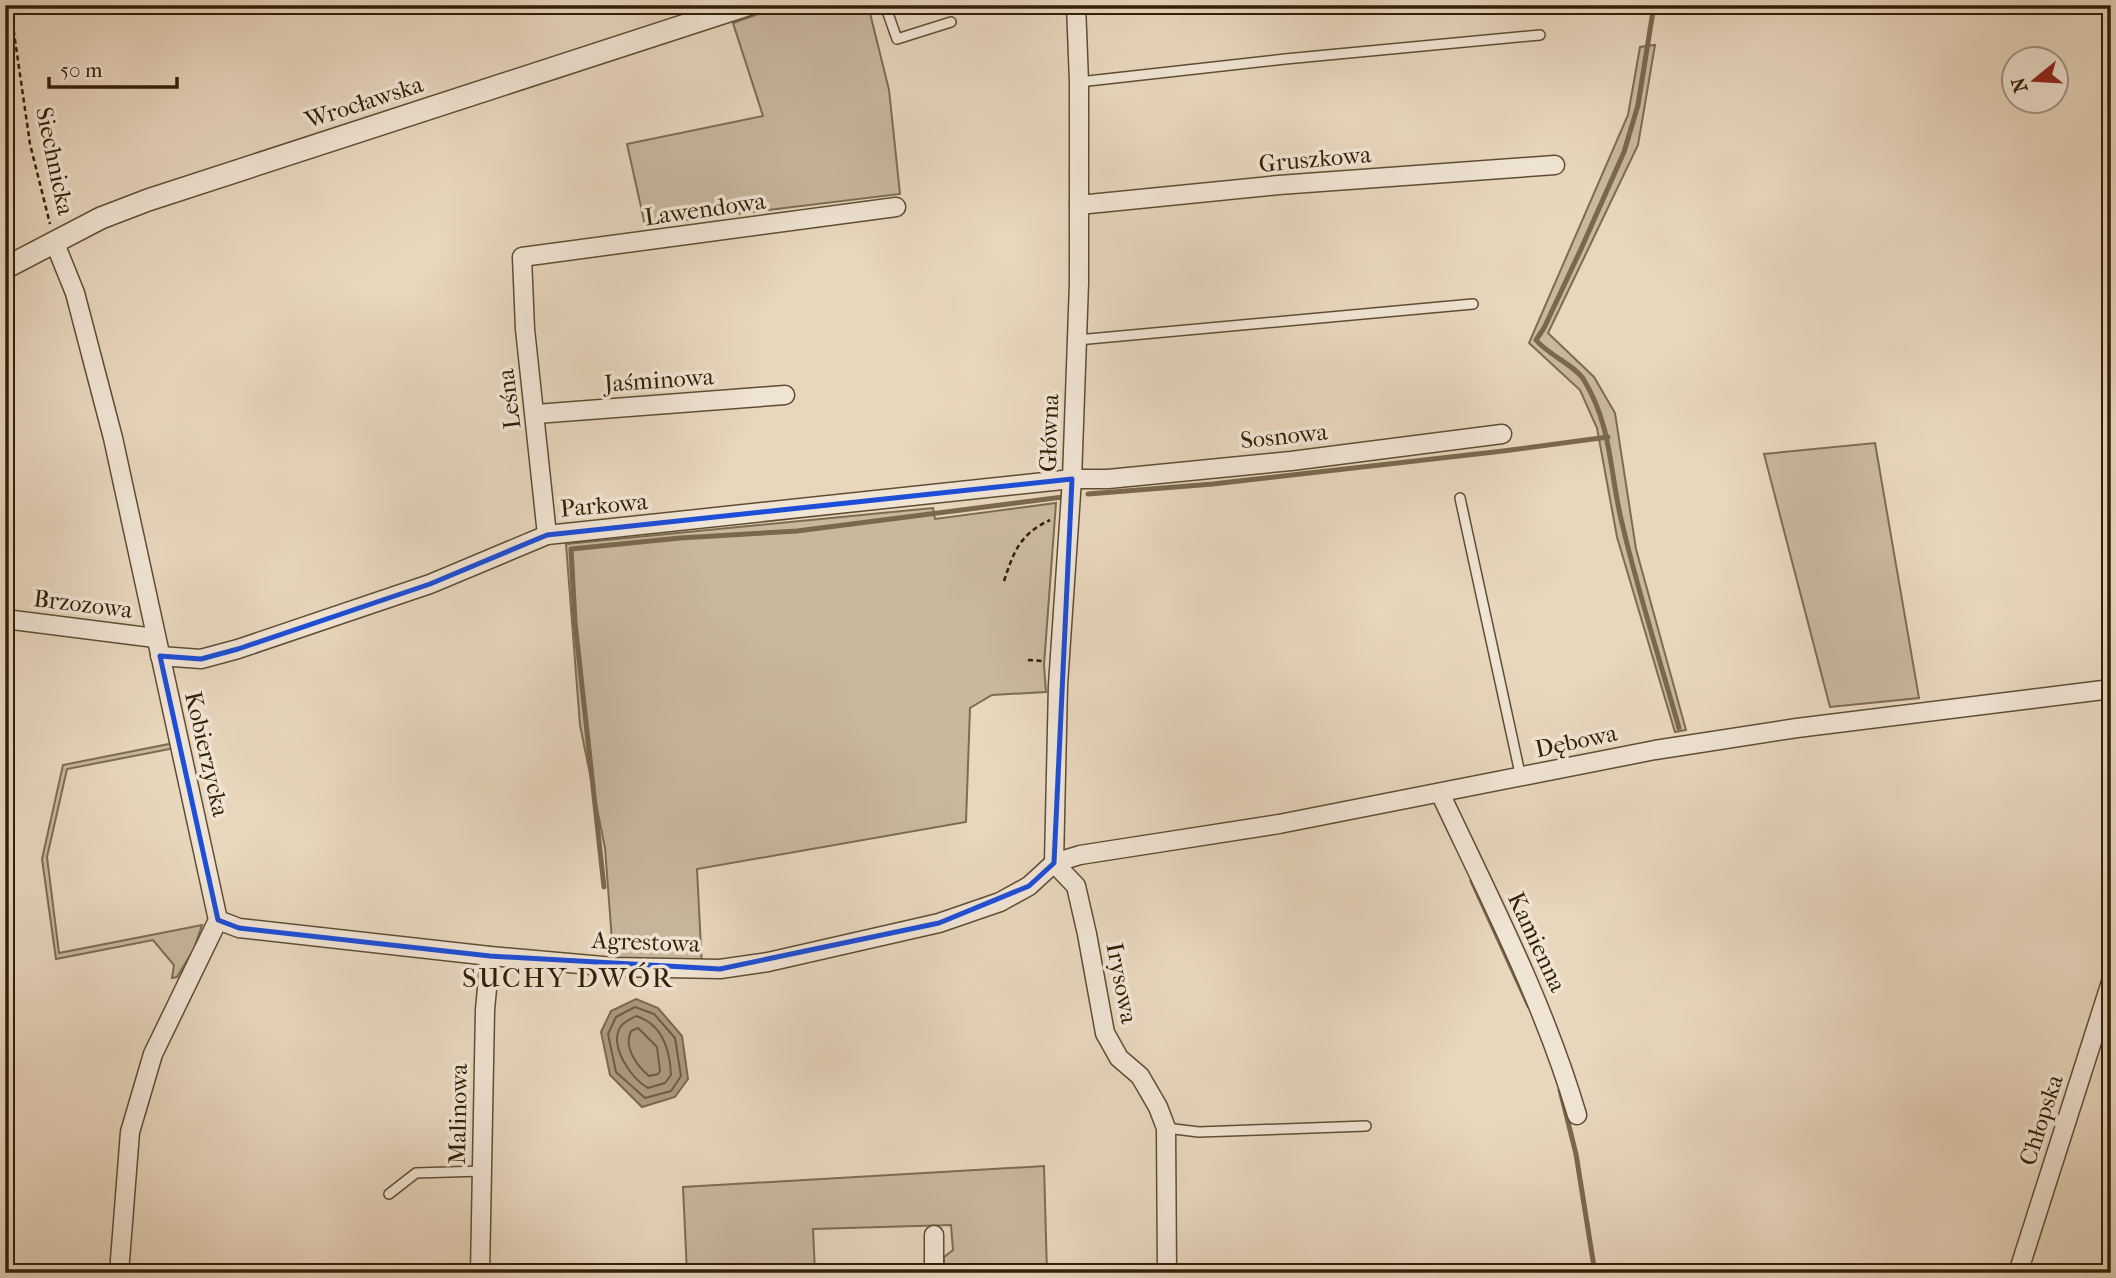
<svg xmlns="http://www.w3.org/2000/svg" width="2116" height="1278" font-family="'IM FELL French Canon',serif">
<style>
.green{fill:#c9b79e;stroke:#7d6c52;stroke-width:2}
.water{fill:#aa987e;stroke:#7a684e;stroke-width:2}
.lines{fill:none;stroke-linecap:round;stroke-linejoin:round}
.shore{stroke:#6e5c42;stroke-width:2}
.stream{stroke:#7a684e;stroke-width:5}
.service-casing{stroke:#5f4e33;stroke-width:12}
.minor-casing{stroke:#5f4e33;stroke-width:21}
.tertiary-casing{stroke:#5f4e33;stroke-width:24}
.path{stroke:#312005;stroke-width:2.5;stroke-dasharray:5 3.5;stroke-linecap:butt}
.service{stroke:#f0e4d4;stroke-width:9}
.minor{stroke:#f0e4d4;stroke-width:18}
.tertiary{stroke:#f0e4d4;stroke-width:21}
.marked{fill:none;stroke:#1d4ed8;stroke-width:5;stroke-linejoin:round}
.labels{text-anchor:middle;stroke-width:7;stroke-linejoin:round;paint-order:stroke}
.street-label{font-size:24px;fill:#312005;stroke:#f0e4d4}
.quarter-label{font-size:28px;letter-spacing:2px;fill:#312005;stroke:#f0e4d4}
</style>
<rect width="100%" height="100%" fill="#e8d6bd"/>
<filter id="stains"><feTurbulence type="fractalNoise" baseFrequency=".00286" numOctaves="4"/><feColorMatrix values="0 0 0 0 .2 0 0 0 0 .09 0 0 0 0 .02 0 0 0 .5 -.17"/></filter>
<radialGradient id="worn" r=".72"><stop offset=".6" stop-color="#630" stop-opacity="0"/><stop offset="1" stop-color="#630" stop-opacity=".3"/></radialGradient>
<g class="green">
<path d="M 784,5 L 868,5 L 889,90 L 900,194 L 645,225 L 627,144 L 763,116 L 733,23 Z"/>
<path d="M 1655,45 L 1638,145 L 1548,333 L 1594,377 L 1615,413 L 1636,549 L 1686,730 L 1675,732 L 1617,537 L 1597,428 L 1580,390 L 1529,343 L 1628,115 L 1640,47 Z"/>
<path d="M 1875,443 L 1919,698 L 1830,707 L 1764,454 Z"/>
<path d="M 1056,503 L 1044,665 L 1046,692 L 992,695 L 970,708 L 966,822 L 697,869 L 702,968 L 614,967 L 605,848 L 580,725 L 566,544 L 933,508 L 935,519 Z"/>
<path d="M 174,743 L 175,748 L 67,769 L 47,857 L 59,953 L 202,925 L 194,949 L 177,977 L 172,978 L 174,965 L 153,940 L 56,959 L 42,859 L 63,765 Z"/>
<path d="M 1044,1166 L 1047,1273 L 944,1273 L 944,1257 L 953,1250 L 951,1225 L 813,1229 L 815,1273 L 687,1273 L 683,1187 Z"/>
</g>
<path class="water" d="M 636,999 L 658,1008 L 682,1036 L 688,1079 L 675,1097 L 642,1107 L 610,1075 L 601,1032 L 611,1011 Z"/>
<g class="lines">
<g class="shore">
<path d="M 635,1007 L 654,1014 L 675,1038 L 681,1076 L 671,1091 L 645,1098 L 616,1072 L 608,1034 L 616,1017 Z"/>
<path d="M 636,1016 C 663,1024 670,1050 671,1075 L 665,1083 L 648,1088 C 631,1079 608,1045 621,1026 C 625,1021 631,1019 636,1016 Z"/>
<path d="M 638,1028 L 657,1047 L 660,1071 L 658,1074 L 649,1076 C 637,1066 623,1047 631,1031 Z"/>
</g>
<g class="stream">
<path d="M 1654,5 L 1638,105 L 1624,152 L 1581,249 L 1544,328 L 1536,340 C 1548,355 1575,365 1584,380 C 1613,429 1609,471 1622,523 C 1638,592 1660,660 1679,728"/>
<path d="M 1088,494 L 1213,484 L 1503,451 L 1608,437"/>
<path d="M 1472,881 L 1529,1006"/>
<path d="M 604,887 L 575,622 L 571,549 L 680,538 L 797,531 L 1063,497"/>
<path d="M 1560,1090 L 1576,1154 L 1595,1273"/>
</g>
<defs>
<g id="service">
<path d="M 885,5 L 897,39 L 951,22"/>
<path d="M 1079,82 L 1285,59 L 1540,35"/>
<path d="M 1077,340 L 1473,304"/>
<path d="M 1460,498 L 1521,778"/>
<path d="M 1166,1128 L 1199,1132 L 1366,1126"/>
<path d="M 389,1194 L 416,1173 L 482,1171"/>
</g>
<g id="minor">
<path d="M 1079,205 L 1279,185 L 1555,165"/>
<path d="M 54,241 L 75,293 L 113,438 L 218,920 L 153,1054 L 130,1132 L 119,1273"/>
<path d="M 536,414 L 785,395"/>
<path d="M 547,535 L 525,329 L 522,257 L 896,207"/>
<path d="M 5,619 L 155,638"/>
<path d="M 160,656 L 201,659 L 238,649 L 430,584 L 547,535 L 1072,479 L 1108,479 L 1291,461 L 1502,434"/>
<path d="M 1440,793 C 1490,899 1544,1003 1577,1115"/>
<path d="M 1054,863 L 1058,685 L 1072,479 L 1079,283 L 1079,82 L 1076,5"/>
<path d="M 1054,863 L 1076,886 L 1087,934 L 1105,1033 L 1119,1058 L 1140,1076 L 1158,1107 L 1166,1128 L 1167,1273"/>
<path d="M 218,920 L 239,928 L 490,956 L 614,967 L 720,969 L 768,962 L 939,923 L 1000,902 L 1029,886 L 1054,863 L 1080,855 L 1279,824 L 1655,750 L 1797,728 L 2111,689"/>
<path d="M 934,1235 L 934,1273"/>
<path d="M 480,1273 L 485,1010 L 490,956"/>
<path d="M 2018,1273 L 2111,982"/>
</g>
<path id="tertiary" d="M 5,268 L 101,218 L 148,200 L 747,5"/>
</defs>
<use href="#service" class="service-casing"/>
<use href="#minor" class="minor-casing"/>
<use href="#tertiary" class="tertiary-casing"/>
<g class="path">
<path d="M 10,5 L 30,144 L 50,224"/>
<path d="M 1004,581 C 1014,551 1020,534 1050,520"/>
<path d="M 1028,660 L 1042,661"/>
</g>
<use href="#service" class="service"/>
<use href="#minor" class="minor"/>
<use href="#tertiary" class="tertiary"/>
</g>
<path class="marked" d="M 1072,479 L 1054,863 L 1029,886 L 939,923 L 720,969 L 490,956 L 239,928 L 218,920 L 160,656 L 201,659 L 238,649 L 430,584 L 547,535 Z"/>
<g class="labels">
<g class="street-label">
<text transform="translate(364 102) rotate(-18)" y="8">Wrocławska</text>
<text transform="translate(1315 159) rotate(-5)" y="8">Gruszkowa</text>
<text transform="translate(55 161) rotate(78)" y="8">Siechnicka</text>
<text transform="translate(705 209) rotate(-8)" y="8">Lawendowa</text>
<text transform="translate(659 380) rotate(-4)" y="8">Jaśminowa</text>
<text transform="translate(509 399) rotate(-97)" y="8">Leśna</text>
<text transform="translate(1049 433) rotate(-88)" y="8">Główna</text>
<text transform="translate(1284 436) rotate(-6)" y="8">Sosnowa</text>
<text transform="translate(604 505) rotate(-5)" y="8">Parkowa</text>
<text transform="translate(83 604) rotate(7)" y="8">Brzozowa</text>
<text transform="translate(1576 741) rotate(-12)" y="8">Dębowa</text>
<text transform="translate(207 754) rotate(77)" y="8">Kobierzycka</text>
<text transform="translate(646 942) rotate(2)" y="8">Agrestowa</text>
<text transform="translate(1537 942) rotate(65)" y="8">Kamienna</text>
<text transform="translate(1122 983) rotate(79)" y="8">Irysowa</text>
<text transform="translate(458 1114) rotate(-89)" y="8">Malinowa</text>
<text transform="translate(2041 1120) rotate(-72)" y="8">Chłopska</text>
</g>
<g class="quarter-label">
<text x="568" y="987">SUCHY DWÓR</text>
</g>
</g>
<rect width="2116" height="1278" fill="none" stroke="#e8d6bd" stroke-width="28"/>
<rect x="7" y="7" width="2102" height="1264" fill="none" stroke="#312005" stroke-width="3.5"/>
<rect x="14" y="14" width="2088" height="1250" fill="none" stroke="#312005" stroke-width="2"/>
<g transform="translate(2035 80) rotate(252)"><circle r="33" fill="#f0e4d4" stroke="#a49681" stroke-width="2"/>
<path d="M0-5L12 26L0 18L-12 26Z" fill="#8f2418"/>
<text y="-10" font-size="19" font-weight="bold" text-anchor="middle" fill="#312005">N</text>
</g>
<path d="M49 77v10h128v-10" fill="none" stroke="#312005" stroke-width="3.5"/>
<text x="60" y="77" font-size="21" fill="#312005" stroke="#f0e4d4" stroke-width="5" paint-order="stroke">50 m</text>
<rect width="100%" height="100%" filter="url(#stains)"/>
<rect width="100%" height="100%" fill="url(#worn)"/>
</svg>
